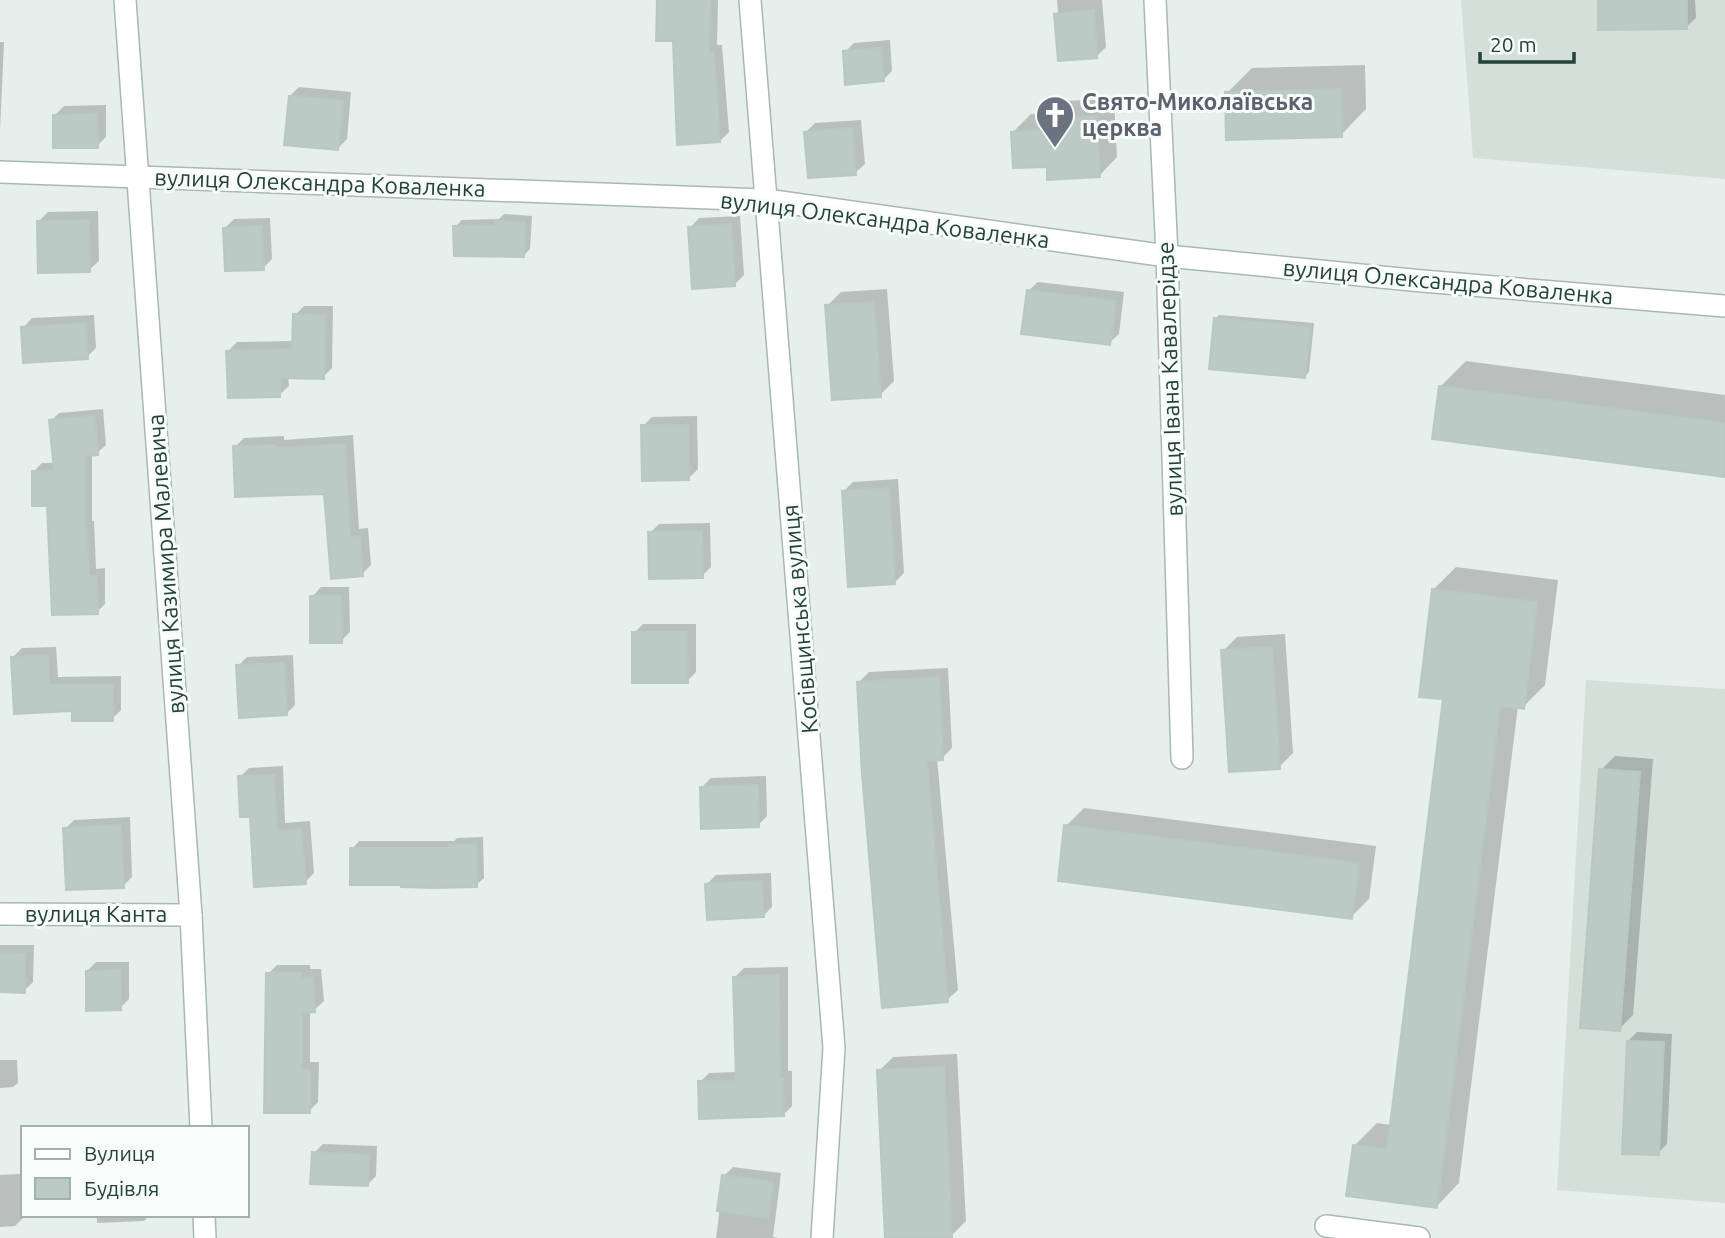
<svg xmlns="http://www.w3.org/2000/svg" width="1725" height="1238" font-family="Ubuntu,sans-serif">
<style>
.built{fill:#d4dfda}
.shadow{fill:#0003}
.building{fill:#bbcac4;stroke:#b8c9c2;stroke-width:2}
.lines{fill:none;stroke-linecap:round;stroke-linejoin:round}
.minor-casing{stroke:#a8b8b2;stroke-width:24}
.minor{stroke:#fff;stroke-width:21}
.labels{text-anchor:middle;stroke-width:6;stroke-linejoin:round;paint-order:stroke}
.worship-label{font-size:23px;font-weight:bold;fill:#5b616d;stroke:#f7fbf9;text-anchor:start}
.street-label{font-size:23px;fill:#24423a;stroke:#f7fbf9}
</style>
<rect width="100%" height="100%" fill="#e6efeb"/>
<g class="built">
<path d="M 1461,0 L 1725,0 L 1725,179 L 1473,158 Z"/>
<path d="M 1586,680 L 1725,689 L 1725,1203 L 1557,1190 Z"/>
</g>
<g class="shadow">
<path d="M 658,0 L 718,0 L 717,45 L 722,45 L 729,132 L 720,141 Z"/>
<path d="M 1057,0 L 1102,0 L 1106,47 L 1096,57 L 1056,14 L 1058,12 Z"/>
<path d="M 1600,0 L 1695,0 L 1696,18 L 1686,27 Z"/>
<path d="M 890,40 L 892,71 L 883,80 L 845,52 L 854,43 Z"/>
<path d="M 0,42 L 4,42 L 0,131 Z"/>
<path d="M 1365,65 L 1366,109 L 1341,135 L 1227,93 L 1252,68 Z"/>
<path d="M 299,87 L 351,92 L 347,139 L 338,148 L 290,96 Z"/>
<path d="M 1114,99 L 1117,157 L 1099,176 L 1048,165 L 1013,132 L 1031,114 L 1052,113 L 1065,101 Z"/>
<path d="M 106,105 L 106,137 L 97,146 L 55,115 L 64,106 Z"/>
<path d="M 861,120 L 865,164 L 855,173 L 806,132 L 815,123 Z"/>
<path d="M 98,211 L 99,261 L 89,270 L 39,221 L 48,212 Z"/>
<path d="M 504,214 L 532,216 L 530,249 L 523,256 L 455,227 L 462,220 L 499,219 Z"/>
<path d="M 740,216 L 744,275 L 735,284 L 690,228 L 699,218 Z"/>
<path d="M 270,218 L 272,259 L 263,268 L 225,228 L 234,219 Z"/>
<path d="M 1038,282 L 1124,292 L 1119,334 L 1109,343 L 1028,291 Z"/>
<path d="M 887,289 L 894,381 L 880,395 L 827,306 L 841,292 Z"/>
<path d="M 304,306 L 333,306 L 332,368 L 323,377 L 288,376 L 289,386 L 279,395 L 228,351 L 237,342 L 294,341 L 295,315 Z"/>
<path d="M 94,315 L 96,348 L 87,357 L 23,328 L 32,318 Z"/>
<path d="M 1219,315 L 1314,323 L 1309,372 L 1305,376 L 1215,319 Z"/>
<path d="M 1466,361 L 1725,395 L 1725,475 L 1440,387 Z"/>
<path d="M 103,409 L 106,445 L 97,453 L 92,453 L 92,521 L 94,521 L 96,569 L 105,568 L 105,604 L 97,612 L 34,471 L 42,463 L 55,463 L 51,421 L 59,413 Z"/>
<path d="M 697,416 L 698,469 L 689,478 L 643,426 L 652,417 Z"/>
<path d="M 353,435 L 359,529 L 368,528 L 371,565 L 362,574 L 325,493 L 235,447 L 244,438 L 284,436 L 284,440 Z"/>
<path d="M 898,479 L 904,573 L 895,582 L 844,491 L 853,482 Z"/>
<path d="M 710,523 L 711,567 L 702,576 L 650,533 L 659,524 Z"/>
<path d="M 1456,567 L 1558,580 L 1545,685 L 1523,707 L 1518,706 L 1459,1183 L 1437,1206 L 1355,1145 L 1377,1123 L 1392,1125 L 1445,698 L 1434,589 Z"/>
<path d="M 321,587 L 349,587 L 350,632 L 341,641 L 312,597 Z"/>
<path d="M 643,624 L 696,624 L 696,672 L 687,681 L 634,633 Z"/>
<path d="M 1285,634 L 1293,753 L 1279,767 L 1223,651 L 1237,637 Z"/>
<path d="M 56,647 L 58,677 L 121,676 L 121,710 L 112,719 L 74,709 L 13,657 L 22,648 Z"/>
<path d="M 293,655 L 295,705 L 286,714 L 238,666 L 247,657 Z"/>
<path d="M 948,668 L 952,748 L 942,758 L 937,758 L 958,990 L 947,1000 L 859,682 L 869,672 Z"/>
<path d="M 1615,756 L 1653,759 L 1633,1015 L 1619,1029 L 1601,770 Z"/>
<path d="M 283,766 L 285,823 L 310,821 L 314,873 L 305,882 L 251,815 L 240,777 L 249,768 Z"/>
<path d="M 766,776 L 767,816 L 758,825 L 702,787 L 711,778 Z"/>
<path d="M 1084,808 L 1376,846 L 1369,899 L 1351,917 L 1066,826 Z"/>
<path d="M 130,817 L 132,877 L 123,886 L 65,829 L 74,820 Z"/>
<path d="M 483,837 L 484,878 L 476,885 L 352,849 L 359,841 L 454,841 L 457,838 Z"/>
<path d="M 771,873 L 772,907 L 763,916 L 707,884 L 716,875 Z"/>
<path d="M 0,945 L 34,945 L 33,982 L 24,991 L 0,991 Z"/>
<path d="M 96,962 L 129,962 L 129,999 L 120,1008 L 87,971 Z"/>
<path d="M 277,965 L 310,965 L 310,969 L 321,969 L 324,1001 L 314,1010 L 310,1011 L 310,1062 L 319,1062 L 318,1102 L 309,1111 L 268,974 Z"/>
<path d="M 788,967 L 788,1071 L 792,1071 L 792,1106 L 783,1115 L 700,1082 L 709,1073 L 738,1072 L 735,977 L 744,968 Z"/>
<path d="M 1637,1032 L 1672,1034 L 1667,1144 L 1658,1153 L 1628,1041 Z"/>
<path d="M 957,1054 L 966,1221 L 952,1235 L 887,1238 L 879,1071 L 893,1057 Z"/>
<path d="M 0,1060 L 17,1060 L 18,1083 L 13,1087 L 0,1088 Z"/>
<path d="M 323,1144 L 377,1146 L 376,1176 L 367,1185 L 314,1153 Z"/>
<path d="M 733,1167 L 781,1173 L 773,1237 L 779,1238 L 716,1238 L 724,1176 Z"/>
<path d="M 22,1174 L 24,1217 L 15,1226 L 0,1227 L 0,1175 Z"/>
<path d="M 97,1215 L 150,1215 L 144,1221 L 97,1223 Z"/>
</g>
<g class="building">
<path d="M 657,0 L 710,0 L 709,53 L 714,53 L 720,142 L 677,145 L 673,41 L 656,41 Z"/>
<path d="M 1598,0 L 1687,0 L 1687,29 L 1598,30 Z"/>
<path d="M 1094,10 L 1097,58 L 1058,61 L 1054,14 Z"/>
<path d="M 881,48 L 884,81 L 845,85 L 843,51 Z"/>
<path d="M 1341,89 L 1342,137 L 1226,140 L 1225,92 Z"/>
<path d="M 289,96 L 343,101 L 338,150 L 284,145 Z"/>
<path d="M 97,114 L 98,148 L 53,148 L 53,115 Z"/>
<path d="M 1097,116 L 1100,177 L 1047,180 L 1047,167 L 1013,168 L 1011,132 L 1045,130 L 1045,119 Z"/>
<path d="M 852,128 L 856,175 L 808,178 L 804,132 Z"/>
<path d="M 89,220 L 90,272 L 38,273 L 37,221 Z"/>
<path d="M 495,221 L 525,222 L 524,257 L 454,256 L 453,226 L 495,226 Z"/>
<path d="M 731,224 L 735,286 L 692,289 L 688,227 Z"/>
<path d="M 262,226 L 264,270 L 225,271 L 223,228 Z"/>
<path d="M 1027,290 L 1116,301 L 1110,345 L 1021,334 Z"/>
<path d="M 874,302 L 881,397 L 832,400 L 825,305 Z"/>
<path d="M 293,314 L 325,315 L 324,379 L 280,378 L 280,397 L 228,398 L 226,351 L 292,349 Z"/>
<path d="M 1214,318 L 1310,327 L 1305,378 L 1209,369 Z"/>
<path d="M 86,323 L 88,359 L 23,363 L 21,327 Z"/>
<path d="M 1439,386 L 1725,423 L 1725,477 L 1432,439 Z"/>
<path d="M 95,416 L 98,455 L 85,456 L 85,528 L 87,528 L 89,576 L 97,576 L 98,614 L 52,615 L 47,506 L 32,506 L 32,471 L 54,471 L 49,420 Z"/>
<path d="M 641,425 L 689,425 L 689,480 L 642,481 Z"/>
<path d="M 345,444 L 350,537 L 360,536 L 363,576 L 331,579 L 324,494 L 235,497 L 233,446 L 276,445 L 276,448 Z"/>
<path d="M 889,488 L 895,584 L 848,587 L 842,491 Z"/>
<path d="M 702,531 L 703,578 L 649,579 L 648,532 Z"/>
<path d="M 1432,589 L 1537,602 L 1524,709 L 1500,706 L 1437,1208 L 1346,1196 L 1353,1145 L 1387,1149 L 1443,699 L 1419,697 Z"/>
<path d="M 310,596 L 341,596 L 342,643 L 310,643 Z"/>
<path d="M 632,632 L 687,632 L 688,683 L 632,683 Z"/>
<path d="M 1272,647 L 1280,769 L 1229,772 L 1221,650 Z"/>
<path d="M 48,655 L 49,685 L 113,685 L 113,721 L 72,721 L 72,711 L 14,714 L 11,657 Z"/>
<path d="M 284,663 L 287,715 L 239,718 L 236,665 Z"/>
<path d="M 939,677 L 943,760 L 927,761 L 948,1002 L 882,1008 L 862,774 L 857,682 Z"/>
<path d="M 1599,769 L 1640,772 L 1620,1031 L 1580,1028 Z"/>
<path d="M 274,775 L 277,831 L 301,829 L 306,884 L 254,887 L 250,817 L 240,817 L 238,776 Z"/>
<path d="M 758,785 L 759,827 L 701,829 L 700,787 Z"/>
<path d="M 121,825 L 124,888 L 66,890 L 63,828 Z"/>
<path d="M 1064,825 L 1359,863 L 1352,919 L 1058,881 Z"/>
<path d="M 476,844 L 477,887 L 433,888 L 401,887 L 401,885 L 350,885 L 350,848 L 448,848 L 448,845 Z"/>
<path d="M 762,881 L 764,917 L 707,920 L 705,884 Z"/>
<path d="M 0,953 L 25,954 L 25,993 L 0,992 Z"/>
<path d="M 120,970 L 121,1010 L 86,1011 L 86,971 Z"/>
<path d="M 266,973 L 302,973 L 302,978 L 313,977 L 315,1012 L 302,1013 L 302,1070 L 310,1070 L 310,1113 L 264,1113 Z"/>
<path d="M 779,975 L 780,1079 L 783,1079 L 784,1116 L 699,1119 L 698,1081 L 736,1080 L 733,977 Z"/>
<path d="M 1627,1041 L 1664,1042 L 1659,1155 L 1622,1154 Z"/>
<path d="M 944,1067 L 952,1237 L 885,1238 L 877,1070 Z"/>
<path d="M 312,1152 L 369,1155 L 368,1186 L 310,1184 Z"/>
<path d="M 722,1175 L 773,1182 L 768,1218 L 717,1211 Z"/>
</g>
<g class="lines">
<defs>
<g id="minor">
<path d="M 125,0 L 191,915 L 201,1128"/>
<path d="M 750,0 L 834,1048 L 822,1238"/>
<path d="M 1155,0 L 1167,256 L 1182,758"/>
<path d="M 0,172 L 766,200 L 1167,256 L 1422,281 L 1725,306"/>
<path d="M 0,914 L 191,915"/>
<path d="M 204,1215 L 205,1238"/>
<path d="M 1326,1226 L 1419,1238"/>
</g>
</defs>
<use href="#minor" class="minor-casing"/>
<use href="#minor" class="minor"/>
</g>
<defs>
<symbol id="church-pin" viewBox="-11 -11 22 30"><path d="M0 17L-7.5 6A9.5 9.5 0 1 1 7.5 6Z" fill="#6b7280" stroke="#f7fbf9"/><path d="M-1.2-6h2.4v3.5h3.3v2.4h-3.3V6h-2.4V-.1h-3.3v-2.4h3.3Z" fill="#fff"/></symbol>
</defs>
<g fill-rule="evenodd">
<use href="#church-pin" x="1033" y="93" width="44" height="60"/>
</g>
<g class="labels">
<g class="worship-label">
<text x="1082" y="110">Свято-Миколаївська<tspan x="1082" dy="26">церква</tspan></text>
</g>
<g class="street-label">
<text transform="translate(320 183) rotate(2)" y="8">вулиця Олександра Коваленка</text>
<text transform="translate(885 220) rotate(7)" y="8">вулиця Олександра Коваленка</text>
<text transform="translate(1448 282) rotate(5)" y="8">вулиця Олександра Коваленка</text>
<text transform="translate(1170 379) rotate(-92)" y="8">вулиця Івана Кавалерідзе</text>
<text transform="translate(166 564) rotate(-94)" y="8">вулиця Казимира Малевича</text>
<text transform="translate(800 619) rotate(-95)" y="8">Косівщинська вулиця</text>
<text x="96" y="922">вулиця Канта</text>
</g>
</g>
<rect x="21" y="1126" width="228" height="91" fill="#f7fbf9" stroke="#a3b1ad" stroke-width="2"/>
<rect x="35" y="1149" width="35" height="10" fill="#ffffff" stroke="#a3b1ad" stroke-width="2"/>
<text x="84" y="1161" font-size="21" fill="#24423a">Вулиця</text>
<rect x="35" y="1178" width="35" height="21" fill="#bbcac4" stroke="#a3b1ad" stroke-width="2"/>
<text x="84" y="1196" font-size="21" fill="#24423a">Будівля</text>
<path d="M1480 52v10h94v-10" fill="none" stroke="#24423a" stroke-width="3.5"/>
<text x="1490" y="52" font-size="21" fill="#24423a" stroke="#f7fbf9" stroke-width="5" paint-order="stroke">20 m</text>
</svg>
